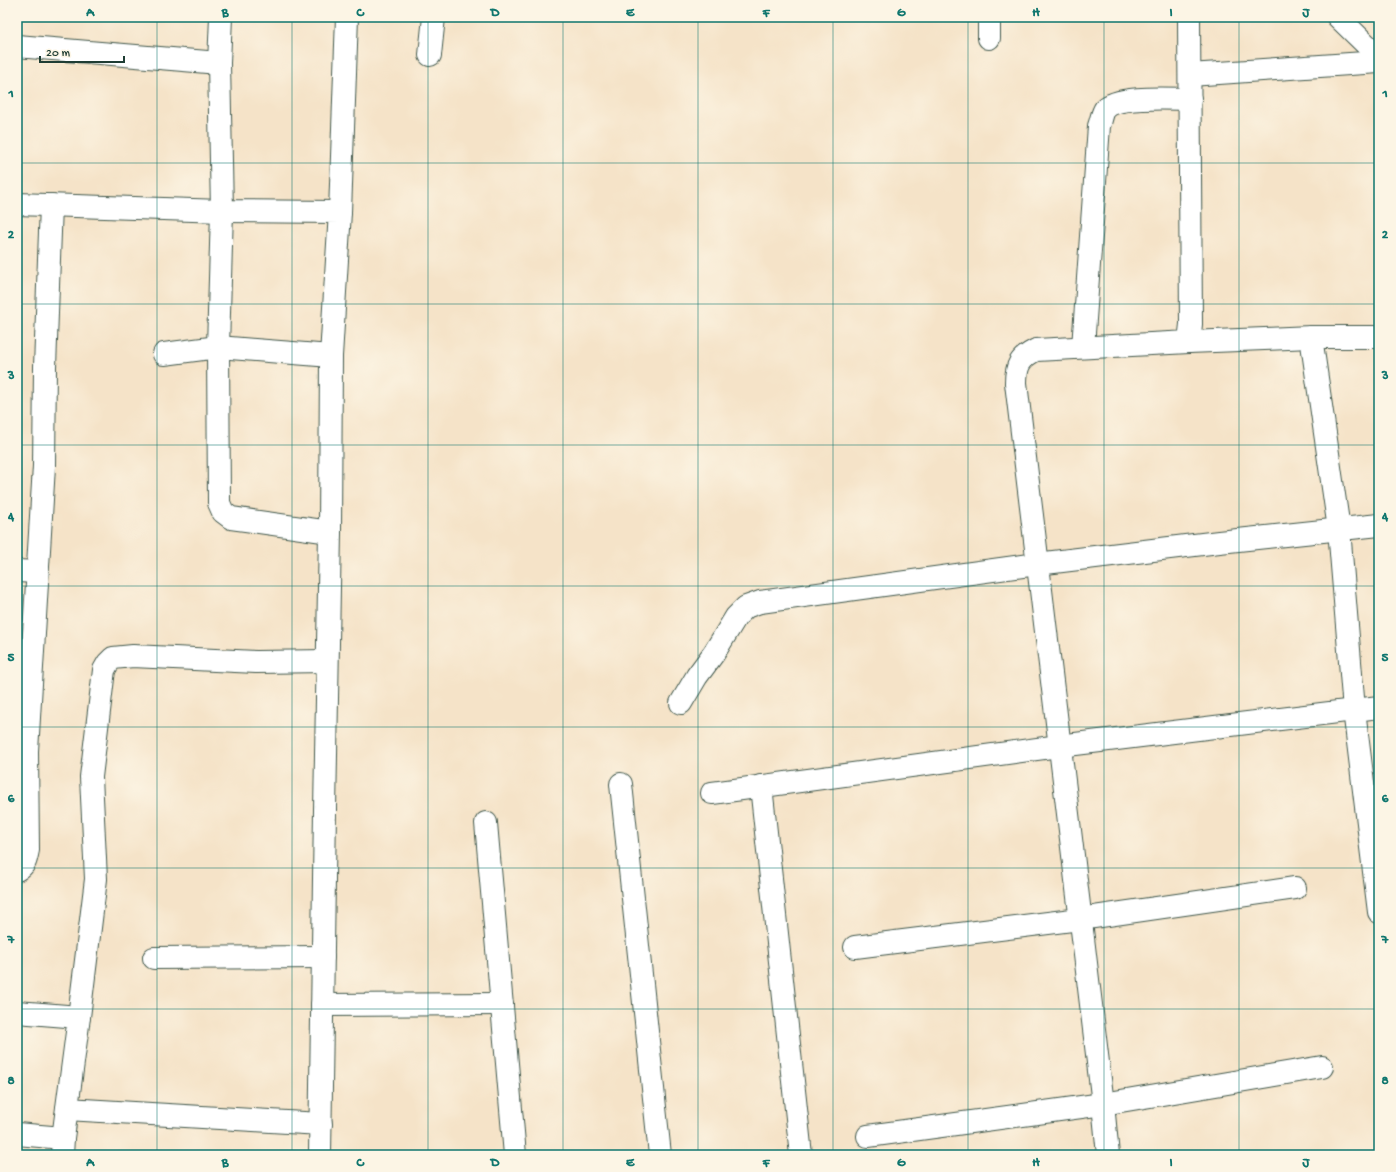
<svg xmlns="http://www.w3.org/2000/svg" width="1396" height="1172" font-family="'Gochi Hand',sans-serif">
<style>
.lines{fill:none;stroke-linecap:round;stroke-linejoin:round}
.minor-casing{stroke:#3f564a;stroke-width:24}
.tertiary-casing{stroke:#3f564a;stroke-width:24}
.minor{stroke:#fff;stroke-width:22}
.tertiary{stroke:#fff;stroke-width:22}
.grid{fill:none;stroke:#0f766e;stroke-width:1;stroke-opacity:0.55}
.neatline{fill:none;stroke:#0f766e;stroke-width:1.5}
.grid-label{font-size:13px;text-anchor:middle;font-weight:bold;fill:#0f766e}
</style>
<rect width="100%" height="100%" fill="#fcf5e5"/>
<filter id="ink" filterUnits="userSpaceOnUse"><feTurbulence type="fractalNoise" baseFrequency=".025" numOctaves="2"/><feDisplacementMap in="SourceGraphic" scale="8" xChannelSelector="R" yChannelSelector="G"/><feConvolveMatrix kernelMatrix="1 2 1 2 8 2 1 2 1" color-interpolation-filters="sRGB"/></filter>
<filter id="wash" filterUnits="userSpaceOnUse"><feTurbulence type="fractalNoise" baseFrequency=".012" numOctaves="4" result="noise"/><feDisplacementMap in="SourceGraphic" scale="16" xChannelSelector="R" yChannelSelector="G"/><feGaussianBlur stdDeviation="0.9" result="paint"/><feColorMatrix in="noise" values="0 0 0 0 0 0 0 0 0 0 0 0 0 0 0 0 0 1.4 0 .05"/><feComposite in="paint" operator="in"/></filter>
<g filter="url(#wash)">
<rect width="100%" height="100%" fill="#f5e3c8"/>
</g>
<g filter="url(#ink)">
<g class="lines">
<defs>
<g id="minor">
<path d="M 221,17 L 219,63 L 222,211 L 218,347 L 219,503 L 223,512 L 231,518 L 330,532"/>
<path d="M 1338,17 L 1379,57"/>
<path d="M 989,38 L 989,17"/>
<path d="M 17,46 L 219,63"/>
<path d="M 430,55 L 434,17"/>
<path d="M 1190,75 L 1379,62"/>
<path d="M 17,204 L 222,211 L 340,212 L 331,356 L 330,532 L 325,810 L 320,1155"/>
<path d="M 340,212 L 347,17"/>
<path d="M 1311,337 L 1339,529 L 1354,710 L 1379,912"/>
<path d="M 1189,342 L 1311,337 L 1379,337"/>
<path d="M 1083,347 L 1099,126 C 1101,121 1102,113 1105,109 C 1117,95 1172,99 1190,99"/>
<path d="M 164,354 L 218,347 L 331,356"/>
<path d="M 17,571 L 37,572"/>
<path d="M 681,703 L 697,676 L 714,653 L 736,617 L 746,607 L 760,602 L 1037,564 L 1219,542 L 1379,525"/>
<path d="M 621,784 L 660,1155"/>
<path d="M 761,786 L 801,1155"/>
<path d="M 712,793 L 1059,746 L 1379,707"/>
<path d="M 486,823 L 515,1155"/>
<path d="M 17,870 C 26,865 26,859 28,850 L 27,751 L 44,466 L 45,367 L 51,205"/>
<path d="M 855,947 L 1080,919 L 1295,888"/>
<path d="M 154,958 L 323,957"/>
<path d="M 322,1005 L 502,1004"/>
<path d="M 17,1012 L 79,1017 L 63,1138"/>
<path d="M 79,1017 L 96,879 L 91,777 L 104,670 L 108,663 L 113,658 L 133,656 L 256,662 L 327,661"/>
<path d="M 67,1109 L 321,1124"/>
<path d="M 17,1134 L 63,1138 L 62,1155"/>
<path d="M 868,1136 L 1103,1104 L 1322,1067"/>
</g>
<path id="tertiary" d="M 1108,1155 L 1103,1104 L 1016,383 C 1016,365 1020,358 1036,350 L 1189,342 L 1191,324 L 1189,17"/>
</defs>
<use href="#minor" class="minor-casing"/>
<use href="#tertiary" class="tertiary-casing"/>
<use href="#minor" class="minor"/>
<use href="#tertiary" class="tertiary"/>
</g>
</g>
<path class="grid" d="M 157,17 L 157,1155M 292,17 L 292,1155M 428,17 L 428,1155M 563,17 L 563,1155M 698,17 L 698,1155M 833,17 L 833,1155M 968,17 L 968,1155M 1104,17 L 1104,1155M 1239,17 L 1239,1155M 17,163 L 1379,163M 17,304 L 1379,304M 17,445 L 1379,445M 17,586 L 1379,586M 17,727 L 1379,727M 17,868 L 1379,868M 17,1009 L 1379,1009"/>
<rect width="1396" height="1172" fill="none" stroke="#fcf5e5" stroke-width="44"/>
<path d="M40 56v6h84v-6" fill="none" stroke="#1f3d34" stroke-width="2"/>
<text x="46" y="56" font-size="12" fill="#1f3d34" stroke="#fcf5e5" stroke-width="3" paint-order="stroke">20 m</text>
<rect x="22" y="22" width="1352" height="1128" class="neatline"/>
<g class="grid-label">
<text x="90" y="16">A</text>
<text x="225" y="16">B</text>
<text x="360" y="16">C</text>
<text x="495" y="16">D</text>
<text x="630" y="16">E</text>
<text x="766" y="16">F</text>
<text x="901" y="16">G</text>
<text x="1036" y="16">H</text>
<text x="1171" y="16">I</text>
<text x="1306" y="16">J</text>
<text x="11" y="97">1</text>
<text x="1385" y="97">1</text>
<text x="11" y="238">2</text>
<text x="1385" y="238">2</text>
<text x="11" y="379">3</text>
<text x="1385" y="379">3</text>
<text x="11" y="520">4</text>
<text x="1385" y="520">4</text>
<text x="11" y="661">5</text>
<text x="1385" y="661">5</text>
<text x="11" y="802">6</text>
<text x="1385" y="802">6</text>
<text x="11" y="943">7</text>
<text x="1385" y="943">7</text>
<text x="11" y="1084">8</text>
<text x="1385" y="1084">8</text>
<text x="90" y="1166">A</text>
<text x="225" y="1166">B</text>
<text x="360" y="1166">C</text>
<text x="495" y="1166">D</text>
<text x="630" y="1166">E</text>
<text x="766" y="1166">F</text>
<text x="901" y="1166">G</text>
<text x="1036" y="1166">H</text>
<text x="1171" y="1166">I</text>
<text x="1306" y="1166">J</text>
</g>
</svg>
